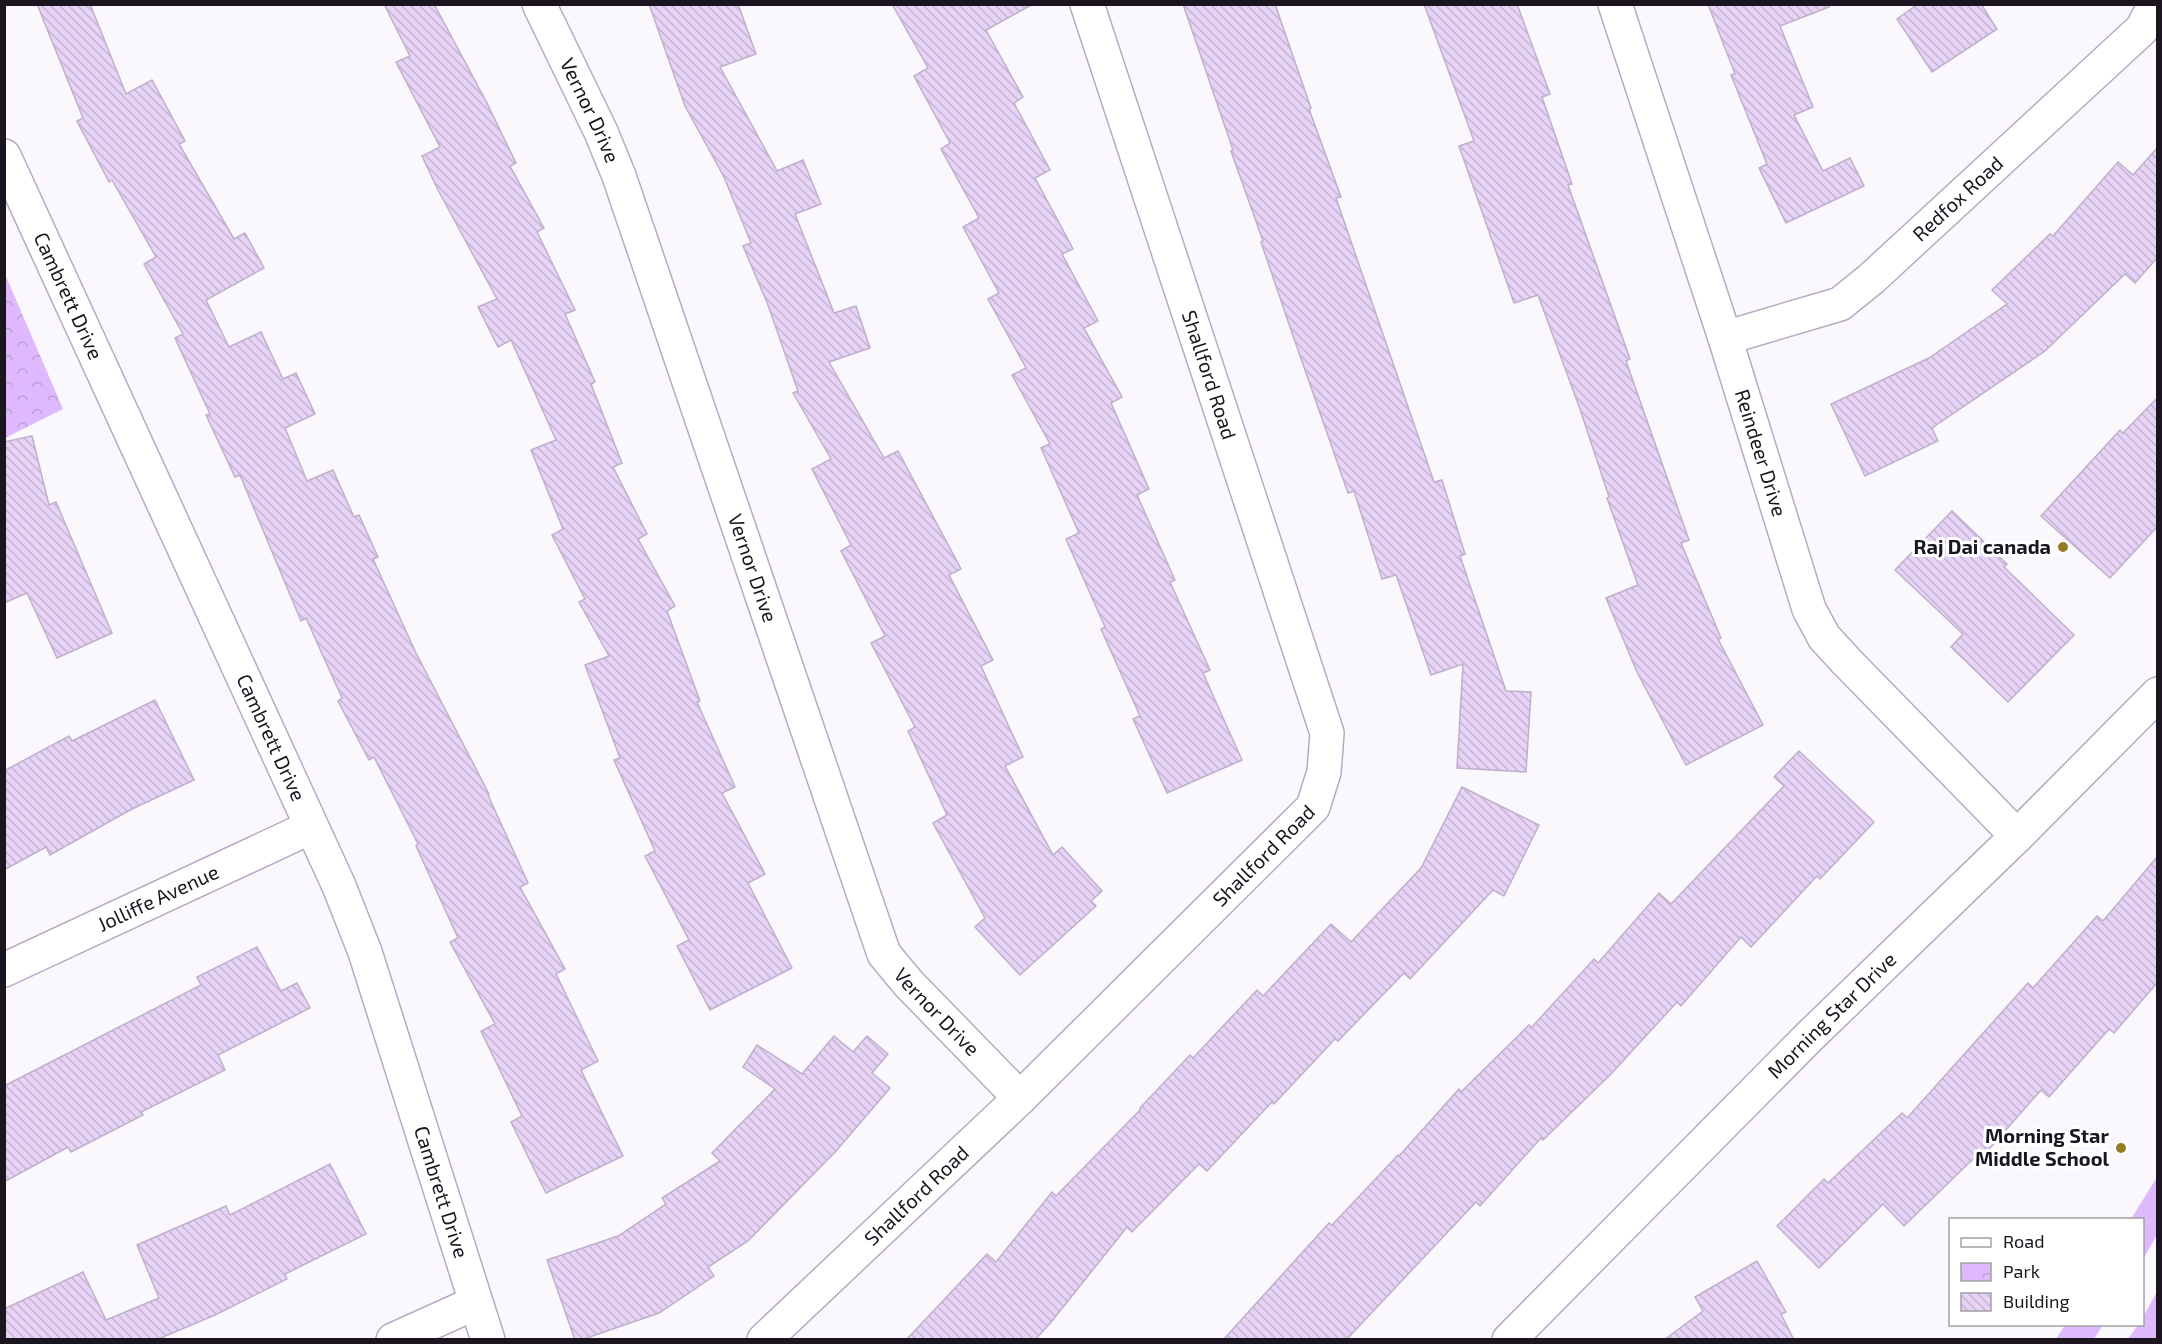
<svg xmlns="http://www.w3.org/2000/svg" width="2162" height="1344" font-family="'Exo 2',sans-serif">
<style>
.grass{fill:#deb9fd}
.park{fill:url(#park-crowns)}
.building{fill:url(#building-back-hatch);stroke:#beb0ca;stroke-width:1.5}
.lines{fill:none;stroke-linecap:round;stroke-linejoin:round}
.minor-casing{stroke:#b7aac4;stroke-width:36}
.minor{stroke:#fff;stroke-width:33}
.poi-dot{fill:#937c23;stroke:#fff;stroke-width:2}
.labels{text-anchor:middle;stroke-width:6;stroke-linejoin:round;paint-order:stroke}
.street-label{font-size:20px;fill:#1a151f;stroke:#fff}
.poi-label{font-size:20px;font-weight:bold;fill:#1a151f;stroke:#fff;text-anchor:end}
</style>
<defs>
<pattern id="park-crowns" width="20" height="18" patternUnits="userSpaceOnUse" patternTransform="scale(1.5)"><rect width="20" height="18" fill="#deb9fd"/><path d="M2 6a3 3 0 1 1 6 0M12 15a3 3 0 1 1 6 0" fill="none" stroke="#be9ed8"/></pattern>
<pattern id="building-back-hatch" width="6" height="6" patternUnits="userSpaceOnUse" patternTransform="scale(1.5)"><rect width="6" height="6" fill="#e6d3f6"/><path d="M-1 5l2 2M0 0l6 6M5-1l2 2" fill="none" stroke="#c5b4d2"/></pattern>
</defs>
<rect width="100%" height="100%" fill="#fbf8fd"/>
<g class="grass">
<path d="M 2157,1177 L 2157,1235 L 2143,1259 L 2142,1220 L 2131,1219 Z"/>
<path d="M 2157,1292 L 2157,1339 L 2128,1339 L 2138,1325 L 2142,1324 L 2143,1317 Z"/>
<path d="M 2065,1325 L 2065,1324 L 2103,1325 L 2094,1339 L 2056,1339 Z"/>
</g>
<path class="park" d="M 5,274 L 63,409 L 5,438 L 4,438 Z"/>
<g class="building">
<path d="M 37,4 L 90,4 L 126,94 L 152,80 L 185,141 L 179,144 L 234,239 L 245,233 L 264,268 L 206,300 L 229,347 L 261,332 L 283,379 L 296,373 L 315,414 L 285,428 L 307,481 L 333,470 L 354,517 L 359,515 L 378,557 L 373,559 L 416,653 L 489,794 L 488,795 L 528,883 L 520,887 L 565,969 L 556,974 L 598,1061 L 581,1070 L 623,1156 L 546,1193 L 511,1122 L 522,1116 L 481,1031 L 495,1024 L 450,942 L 458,938 L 416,846 L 418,844 L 374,757 L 369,760 L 338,701 L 342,698 L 306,618 L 301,621 L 240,475 L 235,477 L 206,415 L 210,414 L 175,338 L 183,334 L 144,264 L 156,257 L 112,180 L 109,182 L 77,121 L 83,118 Z"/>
<path d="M 384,4 L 434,4 L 486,101 L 516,163 L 510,166 L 544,228 L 537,232 L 575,310 L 565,314 L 595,382 L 591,384 L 622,463 L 613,467 L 647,534 L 638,539 L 675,606 L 667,611 L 700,701 L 697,702 L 735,787 L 722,793 L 765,874 L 748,883 L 792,968 L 710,1010 L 677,946 L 689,940 L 645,856 L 655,851 L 614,760 L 620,758 L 585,665 L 609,656 L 579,602 L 585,599 L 552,535 L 563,529 L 531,450 L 556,440 L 511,340 L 498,347 L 478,307 L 497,299 L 438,190 L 422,156 L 440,147 L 396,62 L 410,56 Z"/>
<path d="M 649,4 L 738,4 L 756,54 L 720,67 L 777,171 L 803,160 L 821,204 L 795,214 L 834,313 L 856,306 L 870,348 L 829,362 L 884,458 L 898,451 L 961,569 L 949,575 L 993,660 L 981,666 L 1023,757 L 1005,766 L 1053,855 L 1062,847 L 1102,891 L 1091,901 L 1096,906 L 1020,975 L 975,927 L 985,918 L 933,823 L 947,815 L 908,731 L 915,727 L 871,643 L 885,636 L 841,551 L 851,545 L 812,469 L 831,459 L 793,393 L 798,391 L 768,305 L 743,246 L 751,243 L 724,177 L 685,106 Z"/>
<path d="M 892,4 L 1033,4 L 986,30 L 1023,97 L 1014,103 L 1050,170 L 1035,178 L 1073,249 L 1062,254 L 1098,321 L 1084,328 L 1122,397 L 1111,403 L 1149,489 L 1137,495 L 1175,580 L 1170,582 L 1210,670 L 1203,673 L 1242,760 L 1167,793 L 1133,719 L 1140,716 L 1101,629 L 1105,627 L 1066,539 L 1079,533 L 1041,448 L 1050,444 L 1012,375 L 1026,368 L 988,299 L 999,293 L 963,227 L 979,218 L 941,149 L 950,143 L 914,76 L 928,68 Z"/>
<path d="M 1183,4 L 1275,4 L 1311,108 L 1309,109 L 1341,197 L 1336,198 L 1434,482 L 1442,480 L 1465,554 L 1460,556 L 1506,691 L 1531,692 L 1526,772 L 1457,768 L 1463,664 L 1431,675 L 1396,575 L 1382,579 L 1354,491 L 1348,493 L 1291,330 L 1261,242 L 1263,241 L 1231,151 L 1233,150 Z"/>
<path d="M 1424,4 L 1517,4 L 1550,94 L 1542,97 L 1572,184 L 1568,185 L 1630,359 L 1626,361 L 1689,540 L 1681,543 L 1721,638 L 1718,639 L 1763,725 L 1686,765 L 1637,672 L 1606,598 L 1638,585 L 1607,498 L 1609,497 L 1580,409 L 1538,295 L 1514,303 L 1459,146 L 1474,141 Z"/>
<path d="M 1708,4 L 1829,4 L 1829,7 L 1780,26 L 1813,107 L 1794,115 L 1823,171 L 1850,158 L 1864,186 L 1786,223 L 1759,168 L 1767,164 L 1731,75 L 1735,74 Z"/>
<path d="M 1918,4 L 1981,4 L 1997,29 L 1932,72 L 1897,19 Z"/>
<path d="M 2157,148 L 2157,258 L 2135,283 L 2125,274 L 2045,351 L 1932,428 L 1938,441 L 1865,476 L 1831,404 L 1929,358 L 2007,304 L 1992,290 L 2050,234 L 2053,236 L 2118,162 L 2133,175 Z"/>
<path d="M 2157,398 L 2157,527 L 2110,578 L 2041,516 L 2120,430 L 2123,433 Z"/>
<path d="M 32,436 L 49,505 L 56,502 L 112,633 L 57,658 L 27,593 L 4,603 L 4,442 Z"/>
<path d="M 1952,511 L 2007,564 L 2004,567 L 2074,635 L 2008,702 L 1951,647 L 1963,634 L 1895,570 Z"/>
<path d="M 155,700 L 194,780 L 130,810 L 50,855 L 46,847 L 4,870 L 4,771 L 69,736 L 72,741 Z"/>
<path d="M 1799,751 L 1874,822 L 1820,879 L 1817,876 L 1751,947 L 1741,937 L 1681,1006 L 1677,1002 L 1611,1074 L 1543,1140 L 1541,1138 L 1480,1206 L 1476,1202 L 1346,1340 L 1223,1340 L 1329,1223 L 1332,1225 L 1398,1155 L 1399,1156 L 1459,1089 L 1461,1092 L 1529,1025 L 1531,1028 L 1594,959 L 1598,963 L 1659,893 L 1671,904 L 1784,786 L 1774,777 Z"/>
<path d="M 1462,787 L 1539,825 L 1504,896 L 1493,890 L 1410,979 L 1404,973 L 1338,1041 L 1335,1039 L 1274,1104 L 1272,1102 L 1207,1171 L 1199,1164 L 1132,1232 L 1127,1227 L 1052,1321 L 1035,1340 L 906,1340 L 987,1254 L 996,1262 L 1052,1192 L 1056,1196 L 1141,1109 L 1140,1108 L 1190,1055 L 1193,1058 L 1257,990 L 1263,996 L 1331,924 L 1351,942 L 1421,868 Z"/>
<path d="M 2157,857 L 2157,983 L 2114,1033 L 2109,1029 L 2049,1097 L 2041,1090 L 1977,1163 L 1973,1159 L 1904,1226 L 1883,1204 L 1819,1268 L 1777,1226 L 1824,1179 L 1828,1183 L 1902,1113 L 1907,1118 L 2028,983 L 2033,988 L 2097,916 L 2103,921 Z"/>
<path d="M 257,947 L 281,991 L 297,983 L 310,1008 L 218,1055 L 225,1070 L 141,1112 L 143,1115 L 71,1152 L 68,1147 L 4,1182 L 4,1086 L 201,985 L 197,977 Z"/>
<path d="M 834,1036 L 853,1052 L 867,1036 L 888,1054 L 872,1073 L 890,1088 L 837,1150 L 748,1241 L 708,1267 L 714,1276 L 659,1313 L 581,1340 L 575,1340 L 547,1260 L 618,1236 L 666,1204 L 662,1198 L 720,1161 L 712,1153 L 775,1089 L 743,1067 L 757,1045 L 802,1074 Z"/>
<path d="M 330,1164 L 366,1234 L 285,1274 L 287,1279 L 215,1315 L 156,1340 L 4,1340 L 4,1309 L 83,1272 L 106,1320 L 159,1298 L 137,1245 L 226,1206 L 230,1215 Z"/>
<path d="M 1757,1261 L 1786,1312 L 1781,1314 L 1794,1340 L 1664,1340 L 1703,1311 L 1695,1297 Z"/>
</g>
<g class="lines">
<defs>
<g id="minor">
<path id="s1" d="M 539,4 L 601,132 L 619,176 L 884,954 L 909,984 L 1020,1098"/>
<path id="s2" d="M 1615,4 L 1725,338 L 1809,609 L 1824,637 L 1846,661 L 2017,836"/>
<path id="s3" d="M 4,156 L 339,886 L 365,952 L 488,1340"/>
<path id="s4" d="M 1725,338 L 1840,304 L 1871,279 L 2142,29 L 2155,4"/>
<path id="s5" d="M 4,970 L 311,827"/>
<path d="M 393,1340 L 475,1303"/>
<path id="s6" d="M 764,1340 L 1020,1098 L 1313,807 L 1324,772 L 1327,733 L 1087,4"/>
<path id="s7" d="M 1509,1340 L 1809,1037 L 2017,836 L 2158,694"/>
</g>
</defs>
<use href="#minor" class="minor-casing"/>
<use href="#minor" class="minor"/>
</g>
<g class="poi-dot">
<circle cx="2063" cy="547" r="6"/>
<circle cx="2121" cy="1148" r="6"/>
</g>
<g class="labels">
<g class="street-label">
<text dy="7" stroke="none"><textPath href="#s1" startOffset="118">Vernor Drive</textPath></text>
<text dy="7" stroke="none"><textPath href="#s4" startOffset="278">Redfox Road</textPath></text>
<text dy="7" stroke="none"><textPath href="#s3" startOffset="154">Cambrett Drive</textPath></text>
<text transform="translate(1209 375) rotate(72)" y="7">Shallford Road</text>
<text dy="7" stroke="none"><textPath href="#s2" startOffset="472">Reindeer Drive</textPath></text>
<text dy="7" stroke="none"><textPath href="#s1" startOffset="604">Vernor Drive</textPath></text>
<text dy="7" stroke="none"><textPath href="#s3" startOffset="640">Cambrett Drive</textPath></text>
<text dy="7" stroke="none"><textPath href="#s6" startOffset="696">Shallford Road</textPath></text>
<text dy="7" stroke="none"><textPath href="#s5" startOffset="170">Jolliffe Avenue</textPath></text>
<text dy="7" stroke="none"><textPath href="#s1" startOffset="1090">Vernor Drive</textPath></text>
<text dy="7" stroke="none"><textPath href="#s7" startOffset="458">Morning Star Drive</textPath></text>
<text dy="7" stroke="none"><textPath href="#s3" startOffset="1126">Cambrett Drive</textPath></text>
<text dy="7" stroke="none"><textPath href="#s6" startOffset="210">Shallford Road</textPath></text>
</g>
<g class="poi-label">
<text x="2051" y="554">Raj Dai canada</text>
<text x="2109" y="1143">Morning Star<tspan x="2109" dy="23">Middle School</tspan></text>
</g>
</g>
<rect width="2162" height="1344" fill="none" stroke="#1a151f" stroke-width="12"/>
<rect x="1949" y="1218" width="195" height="108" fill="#ffffff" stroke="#a3a1a5" stroke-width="1.5"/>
<rect x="1961" y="1238" width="30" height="9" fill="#ffffff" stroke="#a3a1a5" stroke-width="1.5"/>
<text x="2003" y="1248" font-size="18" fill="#1a151f">Road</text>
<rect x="1961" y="1263" width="30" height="18" fill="url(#park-crowns)" stroke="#a3a1a5" stroke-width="1.5"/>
<text x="2003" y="1278" font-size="18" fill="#1a151f">Park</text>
<rect x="1961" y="1293" width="30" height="18" fill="url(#building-back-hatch)" stroke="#a3a1a5" stroke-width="1.5"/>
<text x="2003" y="1308" font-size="18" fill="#1a151f">Building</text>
</svg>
